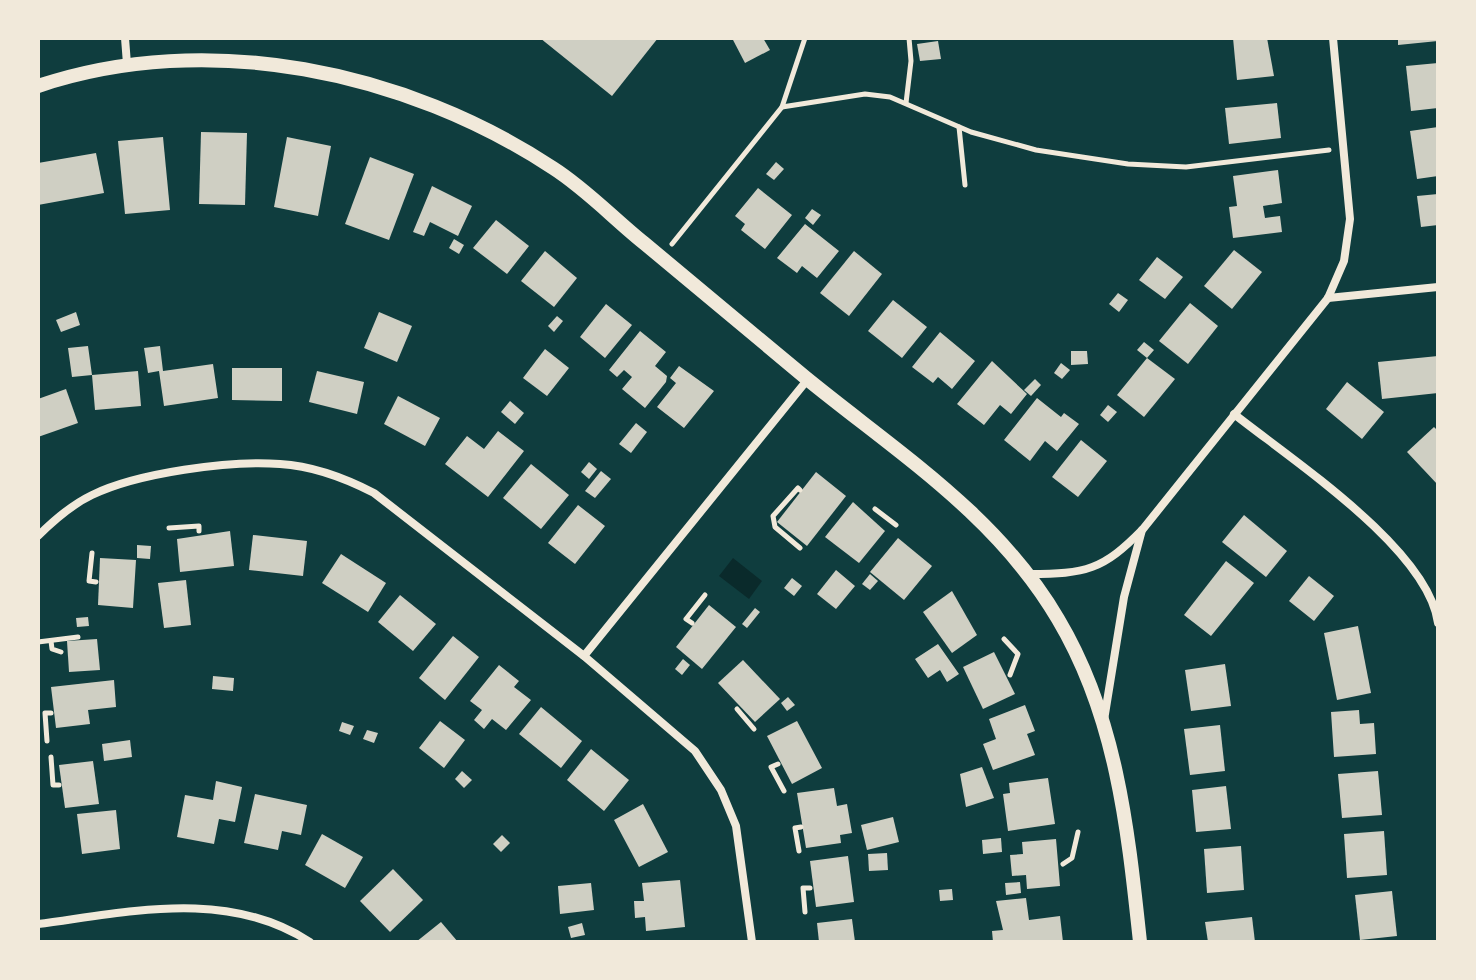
<svg xmlns="http://www.w3.org/2000/svg" width="1476" height="980" font-family="'Work Sans',sans-serif">
<style>
.water{fill:#0a2a2b}
.building{fill:#cfcfc3}
.lines{fill:none;stroke-linecap:round;stroke-linejoin:round}
.path{stroke:#f1e9da;stroke-width:5}
.minor{stroke:#f1e9da;stroke-width:8}
.tertiary{stroke:#f1e9da;stroke-width:14}
</style>
<rect width="100%" height="100%" fill="#0f3d3e"/>
<path class="water" d="M 733,558 L 762,581 L 749,599 L 719,576 Z"/>
<g class="building">
<path d="M 540,38 L 658,38 L 612,96 Z"/>
<path d="M 732,38 L 763,38 L 770,50 L 745,63 Z"/>
<path d="M 1233,38 L 1267,38 L 1274,76 L 1237,80 Z"/>
<path d="M 1398,38 L 1438,38 L 1438,41 L 1398,45 Z"/>
<path d="M 938,41 L 941,59 L 920,61 L 917,44 Z"/>
<path d="M 1438,63 L 1438,108 L 1411,111 L 1406,66 Z"/>
<path d="M 1277,103 L 1281,138 L 1229,144 L 1225,108 Z"/>
<path d="M 1438,127 L 1438,176 L 1417,179 L 1410,131 Z"/>
<path d="M 201,132 L 247,133 L 245,205 L 199,204 Z"/>
<path d="M 163,137 L 170,210 L 125,214 L 118,141 Z"/>
<path d="M 287,137 L 331,146 L 318,216 L 274,207 Z"/>
<path d="M 96,153 L 104,193 L 38,205 L 38,163 Z"/>
<path d="M 370,157 L 414,174 L 389,240 L 345,224 Z"/>
<path d="M 776,162 L 784,169 L 774,180 L 766,174 Z"/>
<path d="M 1278,170 L 1282,203 L 1263,206 L 1265,218 L 1280,216 L 1282,232 L 1233,238 L 1229,207 L 1237,206 L 1233,176 Z"/>
<path d="M 432,186 L 472,206 L 458,236 L 430,222 L 424,236 L 413,232 Z"/>
<path d="M 758,188 L 792,215 L 765,249 L 741,230 L 745,224 L 735,216 Z"/>
<path d="M 1438,194 L 1438,225 L 1421,227 L 1417,196 Z"/>
<path d="M 812,209 L 821,215 L 813,225 L 805,218 Z"/>
<path d="M 496,220 L 529,246 L 507,274 L 473,248 Z"/>
<path d="M 805,224 L 839,251 L 817,278 L 802,266 L 797,273 L 777,258 Z"/>
<path d="M 454,239 L 464,245 L 459,254 L 449,248 Z"/>
<path d="M 1234,250 L 1262,272 L 1232,309 L 1204,286 Z"/>
<path d="M 545,251 L 577,278 L 554,307 L 521,281 Z"/>
<path d="M 854,251 L 882,274 L 849,316 L 820,293 Z"/>
<path d="M 1157,257 L 1183,277 L 1165,299 L 1139,280 Z"/>
<path d="M 1118,293 L 1128,300 L 1119,312 L 1109,304 Z"/>
<path d="M 893,300 L 927,327 L 902,358 L 868,331 Z"/>
<path d="M 1190,303 L 1218,326 L 1188,364 L 1159,341 Z"/>
<path d="M 606,304 L 632,325 L 605,358 L 580,337 Z"/>
<path d="M 76,312 L 80,325 L 61,332 L 56,320 Z"/>
<path d="M 379,312 L 412,326 L 397,362 L 364,348 Z"/>
<path d="M 557,316 L 563,321 L 554,332 L 548,326 Z"/>
<path d="M 640,331 L 666,352 L 655,366 L 667,376 L 666,382 L 645,408 L 622,389 L 632,377 L 624,370 L 617,377 L 609,370 Z"/>
<path d="M 940,332 L 975,361 L 952,389 L 938,377 L 933,383 L 912,367 Z"/>
<path d="M 1144,342 L 1154,350 L 1147,358 L 1137,350 Z"/>
<path d="M 88,346 L 92,375 L 138,371 L 141,406 L 95,410 L 92,375 L 72,377 L 68,348 Z"/>
<path d="M 160,346 L 163,371 L 213,364 L 218,398 L 164,406 L 159,371 L 148,373 L 144,348 Z"/>
<path d="M 545,349 L 569,368 L 547,396 L 523,378 Z"/>
<path d="M 1071,351 L 1087,351 L 1088,364 L 1071,365 Z"/>
<path d="M 1438,356 L 1438,393 L 1382,399 L 1378,362 Z"/>
<path d="M 1147,358 L 1175,379 L 1144,417 L 1117,395 Z"/>
<path d="M 992,361 L 1027,394 L 1011,414 L 1000,405 L 984,425 L 957,404 Z"/>
<path d="M 1061,363 L 1070,370 L 1062,379 L 1054,373 Z"/>
<path d="M 679,366 L 714,391 L 684,428 L 657,407 L 676,383 L 670,378 Z"/>
<path d="M 232,368 L 282,368 L 282,401 L 232,400 Z"/>
<path d="M 317,371 L 364,382 L 357,414 L 309,402 Z"/>
<path d="M 1035,379 L 1041,385 L 1031,396 L 1024,390 Z"/>
<path d="M 1347,382 L 1384,412 L 1362,439 L 1326,409 Z"/>
<path d="M 66,389 L 78,423 L 38,437 L 38,399 Z"/>
<path d="M 398,396 L 440,418 L 425,446 L 384,424 Z"/>
<path d="M 1037,398 L 1061,417 L 1064,413 L 1079,424 L 1057,451 L 1045,441 L 1030,461 L 1004,440 Z"/>
<path d="M 510,401 L 524,413 L 515,424 L 501,412 Z"/>
<path d="M 1108,405 L 1117,412 L 1108,422 L 1100,415 Z"/>
<path d="M 636,423 L 647,432 L 631,453 L 619,444 Z"/>
<path d="M 1434,427 L 1438,431 L 1438,485 L 1407,452 Z"/>
<path d="M 498,431 L 524,451 L 488,497 L 445,464 L 467,436 L 484,449 Z"/>
<path d="M 1081,440 L 1107,461 L 1078,497 L 1052,477 Z"/>
<path d="M 589,462 L 597,469 L 589,479 L 581,472 Z"/>
<path d="M 531,464 L 569,495 L 541,529 L 503,498 Z"/>
<path d="M 601,471 L 611,479 L 595,498 L 585,491 Z"/>
<path d="M 816,472 L 846,496 L 807,546 L 777,522 Z"/>
<path d="M 853,502 L 885,531 L 859,563 L 825,537 Z"/>
<path d="M 578,505 L 605,526 L 575,564 L 548,543 Z"/>
<path d="M 1244,515 L 1287,551 L 1266,577 L 1222,542 Z"/>
<path d="M 230,531 L 234,566 L 180,572 L 177,539 Z"/>
<path d="M 253,535 L 307,541 L 303,576 L 249,570 Z"/>
<path d="M 898,538 L 932,566 L 904,600 L 870,572 Z"/>
<path d="M 137,545 L 151,546 L 150,559 L 137,558 Z"/>
<path d="M 341,554 L 386,583 L 368,612 L 322,583 Z"/>
<path d="M 100,558 L 136,560 L 133,608 L 98,605 Z"/>
<path d="M 1226,561 L 1254,583 L 1211,636 L 1184,615 Z"/>
<path d="M 836,570 L 855,586 L 836,609 L 817,594 Z"/>
<path d="M 870,574 L 878,581 L 870,590 L 862,584 Z"/>
<path d="M 1309,576 L 1334,596 L 1314,621 L 1289,601 Z"/>
<path d="M 792,578 L 802,586 L 794,596 L 784,588 Z"/>
<path d="M 186,580 L 191,625 L 164,628 L 158,583 Z"/>
<path d="M 952,591 L 977,635 L 952,653 L 923,612 Z"/>
<path d="M 400,595 L 436,624 L 413,651 L 378,622 Z"/>
<path d="M 709,605 L 736,627 L 702,669 L 676,647 Z"/>
<path d="M 755,608 L 760,612 L 747,628 L 742,624 Z"/>
<path d="M 88,617 L 89,626 L 77,627 L 76,618 Z"/>
<path d="M 1358,626 L 1371,693 L 1337,700 L 1324,633 Z"/>
<path d="M 453,636 L 479,657 L 445,700 L 419,678 Z"/>
<path d="M 97,639 L 100,670 L 69,672 L 67,641 Z"/>
<path d="M 938,644 L 959,674 L 947,682 L 940,670 L 928,678 L 915,659 Z"/>
<path d="M 994,652 L 1015,694 L 983,709 L 963,667 Z"/>
<path d="M 683,659 L 690,665 L 682,675 L 675,669 Z"/>
<path d="M 743,660 L 780,699 L 755,722 L 718,683 Z"/>
<path d="M 1225,664 L 1231,706 L 1191,711 L 1185,670 Z"/>
<path d="M 499,665 L 519,681 L 514,687 L 531,700 L 506,730 L 492,719 L 484,729 L 474,720 L 482,710 L 470,701 Z"/>
<path d="M 213,676 L 234,678 L 233,691 L 212,689 Z"/>
<path d="M 114,680 L 116,707 L 88,710 L 90,724 L 56,728 L 51,687 Z"/>
<path d="M 788,697 L 795,705 L 787,711 L 781,703 Z"/>
<path d="M 1025,705 L 1035,731 L 1027,734 L 1035,755 L 993,770 L 983,744 L 996,739 L 989,719 Z"/>
<path d="M 541,707 L 582,741 L 561,768 L 519,734 Z"/>
<path d="M 1359,710 L 1360,724 L 1374,723 L 1376,754 L 1334,757 L 1331,712 Z"/>
<path d="M 440,721 L 465,740 L 444,768 L 419,748 Z"/>
<path d="M 797,721 L 822,768 L 792,784 L 767,736 Z"/>
<path d="M 342,722 L 354,726 L 350,735 L 339,731 Z"/>
<path d="M 1220,725 L 1225,771 L 1190,775 L 1184,729 Z"/>
<path d="M 367,730 L 378,733 L 374,743 L 363,739 Z"/>
<path d="M 130,740 L 132,757 L 104,761 L 102,744 Z"/>
<path d="M 591,749 L 629,780 L 604,811 L 567,780 Z"/>
<path d="M 93,761 L 99,804 L 65,808 L 59,765 Z"/>
<path d="M 982,767 L 994,798 L 966,807 L 960,774 Z"/>
<path d="M 462,771 L 472,780 L 464,788 L 455,779 Z"/>
<path d="M 1378,771 L 1382,815 L 1342,818 L 1338,774 Z"/>
<path d="M 1048,778 L 1055,824 L 1008,831 L 1003,794 L 1010,793 L 1009,783 Z"/>
<path d="M 216,781 L 242,787 L 235,822 L 219,819 L 214,844 L 177,837 L 185,795 L 213,800 Z"/>
<path d="M 1226,786 L 1231,829 L 1196,832 L 1192,790 Z"/>
<path d="M 834,788 L 837,806 L 847,804 L 852,833 L 840,835 L 841,843 L 806,848 L 797,793 Z"/>
<path d="M 255,794 L 307,805 L 301,835 L 282,831 L 278,850 L 244,843 Z"/>
<path d="M 643,804 L 668,852 L 639,867 L 614,820 Z"/>
<path d="M 116,810 L 120,849 L 82,854 L 77,814 Z"/>
<path d="M 893,817 L 899,842 L 867,850 L 861,825 Z"/>
<path d="M 1384,831 L 1387,875 L 1347,878 L 1344,834 Z"/>
<path d="M 322,834 L 363,857 L 345,888 L 305,865 Z"/>
<path d="M 502,835 L 510,843 L 501,852 L 493,844 Z"/>
<path d="M 1001,838 L 1002,852 L 983,854 L 982,840 Z"/>
<path d="M 1056,839 L 1060,886 L 1027,889 L 1026,875 L 1012,876 L 1010,855 L 1023,854 L 1022,842 Z"/>
<path d="M 1241,846 L 1244,890 L 1207,893 L 1204,849 Z"/>
<path d="M 887,853 L 888,870 L 869,871 L 868,854 Z"/>
<path d="M 848,856 L 854,902 L 816,907 L 810,861 Z"/>
<path d="M 393,869 L 423,900 L 390,932 L 360,901 Z"/>
<path d="M 680,880 L 685,927 L 646,931 L 645,917 L 635,918 L 634,901 L 644,901 L 642,883 Z"/>
<path d="M 1020,882 L 1021,893 L 1006,895 L 1005,883 Z"/>
<path d="M 591,883 L 594,910 L 560,914 L 558,886 Z"/>
<path d="M 952,889 L 953,900 L 940,901 L 939,890 Z"/>
<path d="M 1392,891 L 1397,936 L 1360,940 L 1355,895 Z"/>
<path d="M 1026,898 L 1029,920 L 1060,916 L 1063,942 L 993,942 L 992,931 L 1003,930 L 996,901 Z"/>
<path d="M 1252,917 L 1255,942 L 1208,942 L 1205,922 Z"/>
<path d="M 852,919 L 855,942 L 819,942 L 817,923 Z"/>
<path d="M 441,922 L 458,942 L 416,942 Z"/>
<path d="M 582,923 L 585,935 L 571,938 L 568,927 Z"/>
</g>
<g class="lines">
<g class="path">
<path d="M 906,103 L 911,61 L 909,38"/>
<path d="M 782,107 L 865,94 L 890,97 L 971,132 L 1036,150 L 1128,164 L 1186,167 L 1329,150"/>
<path d="M 959,127 L 965,185"/>
<path d="M 672,244 L 782,107 L 805,38"/>
<path d="M 875,509 L 896,525"/>
<path d="M 169,528 L 199,526 L 199,531"/>
<path d="M 800,548 L 775,527 L 773,516 L 798,488 L 800,490"/>
<path d="M 92,553 L 89,581 L 96,582"/>
<path d="M 692,623 L 686,619 L 705,595"/>
<path d="M 1004,639 L 1018,654 L 1010,675"/>
<path d="M 51,641 L 52,649 L 61,652"/>
<path d="M 38,642 L 78,637"/>
<path d="M 737,709 L 754,729"/>
<path d="M 47,741 L 45,713 L 51,713"/>
<path d="M 51,757 L 53,785 L 59,785"/>
<path d="M 778,764 L 771,767 L 784,791"/>
<path d="M 799,851 L 795,828 L 801,827"/>
<path d="M 1063,864 L 1072,858 L 1078,832"/>
<path d="M 805,912 L 803,888 L 810,888"/>
</g>
<g class="minor">
<path d="M 125,38 L 127,64"/>
<path d="M 1328,298 L 1438,287"/>
<path d="M 1234,414 C 1292,460 1428,549 1438,623"/>
<path d="M 38,536 C 54,520 71,505 92,495 C 137,473 230,460 280,464 C 314,466 345,478 374,493 L 584,656 L 695,751 L 721,790 L 736,826 L 752,942"/>
<path d="M 1029,574 C 1086,574 1103,570 1143,529 L 1328,298 L 1344,261 L 1350,219 L 1333,38"/>
<path d="M 584,656 L 808,379"/>
<path d="M 1104,720 L 1124,597 L 1142,530"/>
<path d="M 38,924 C 130,912 227,888 310,942"/>
</g>
<path class="tertiary" d="M 38,86 C 208,29 406,71 553,168 C 586,189 614,219 644,243 C 698,288 752,333 806,378 C 898,453 997,515 1058,619 C 1117,718 1128,830 1140,942"/>
</g>
<rect width="1476" height="980" fill="none" stroke="#f1e9da" stroke-width="80"/>
</svg>
